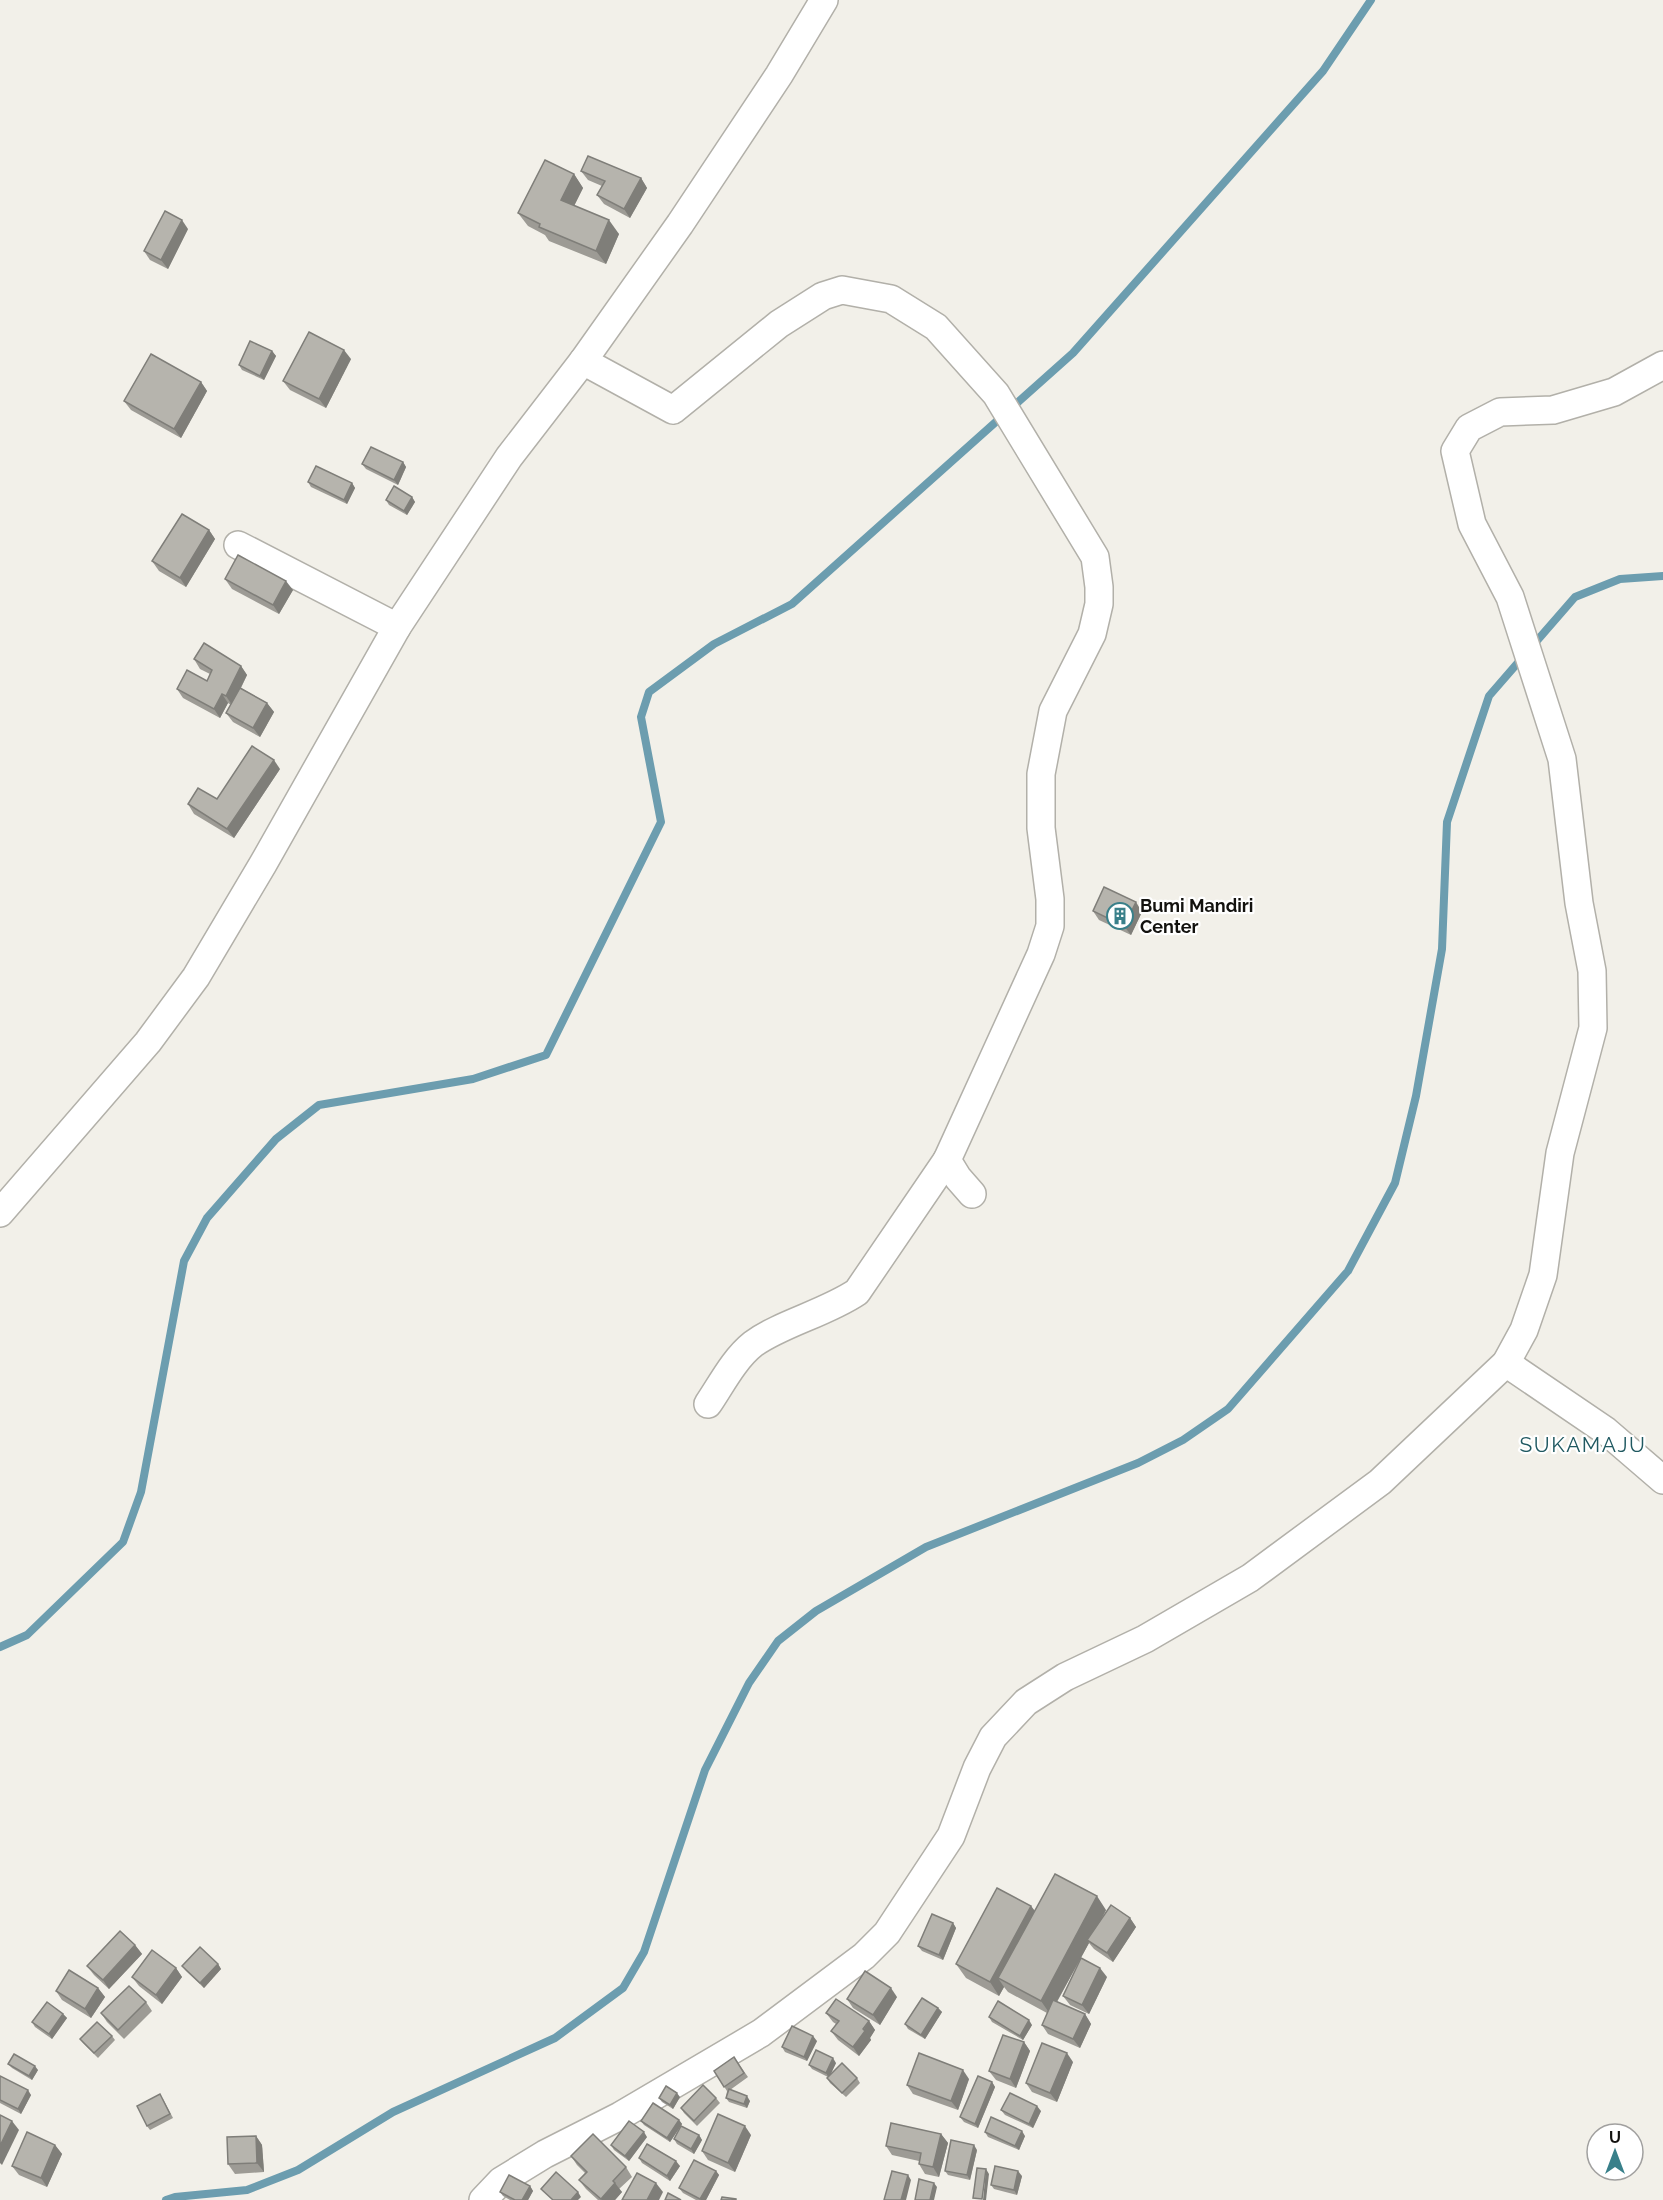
<svg xmlns="http://www.w3.org/2000/svg" width="1663" height="2200" font-family="Raleway,sans-serif">
<style>
.lines{fill:none;stroke-linecap:round;stroke-linejoin:round}
.stream{stroke:#6c9daf;stroke-width:8}
.minor-casing{stroke:#b2b0a9;stroke-width:30}
.minor{stroke:#fff;stroke-width:27}
.wall{fill:#9d9b95}
.shaded-wall{fill:#7f7e79}
.building{fill:#b6b4ad;stroke:#7f7e79;stroke-width:1.5}
.labels{text-anchor:middle;stroke-width:4.5;stroke-linejoin:round;paint-order:stroke}
.poi-label{font-size:18px;font-weight:bold;fill:#13120f;stroke:#fff;text-anchor:start}
.quarter-label{font-size:21px;letter-spacing:1.5px;fill:#205961;stroke:#fff}
</style>
<rect width="100%" height="100%" fill="#f2f0e9"/>
<g class="lines">
<g class="stream">
<path d="M 0,1647 L 27,1635 L 123,1542 L 141,1492 L 184,1261 L 207,1218 L 276,1139 L 319,1105 L 473,1079 L 546,1055 L 661,822 L 641,717 L 649,692 L 714,644 L 792,604 L 1073,353 L 1323,71 L 1371,0"/>
<path d="M 166,2200 L 175,2197 L 247,2190 L 298,2170 L 393,2112 L 555,2038 L 623,1988 L 644,1952 L 705,1770 L 749,1683 L 778,1641 L 816,1611 L 926,1547 L 1138,1463 L 1183,1440 L 1228,1409 L 1348,1271 L 1395,1183 L 1416,1096 L 1442,949 L 1447,822 L 1489,696 L 1575,597 L 1620,579 L 1663,576"/>
</g>
<defs>
<g id="minor">
<path d="M 583,361 L 673,410 L 779,324 L 823,296 L 842,290 L 891,299 L 936,327 L 996,394 L 1095,557 L 1099,587 L 1099,604 L 1092,634 L 1053,711 L 1041,774 L 1041,828 L 1050,899 L 1050,926 L 1041,954 L 947,1160 L 958,1178 L 972,1194"/>
<path d="M 238,545 L 397,627"/>
<path d="M 0,1213 L 148,1042 L 196,977 L 263,864 L 397,627 L 509,457 L 583,361 L 680,224 L 779,75 L 824,0"/>
<path d="M 1506,1363 L 1606,1431 L 1663,1480"/>
<path d="M 708,1404 C 721,1385 734,1359 753,1344 C 780,1324 826,1313 857,1292 L 947,1160"/>
<path d="M 483,2200 L 501,2181 L 545,2154 L 620,2116 L 761,2033 L 864,1956 L 887,1933 L 951,1836 L 977,1768 L 993,1737 L 1026,1702 L 1065,1677 L 1145,1639 L 1250,1578 L 1380,1482 L 1506,1363 L 1524,1330 L 1543,1275 L 1560,1153 L 1593,1028 L 1592,971 L 1579,903 L 1562,759 L 1510,597 L 1472,524 L 1455,451 L 1469,428 L 1500,412 L 1553,410 L 1614,392 L 1663,365"/>
</g>
</defs>
<use href="#minor" class="minor-casing"/>
<use href="#minor" class="minor"/>
</g>
<g class="wall">
<path d="M 581,171 L 641,178 L 647,188 L 630,218 L 604,204 L 597,195 L 602,186 L 588,180 Z"/>
<path d="M 574,174 L 583,188 L 574,206 L 619,234 L 606,264 L 549,241 L 545,235 L 528,226 L 518,213 Z"/>
<path d="M 188,229 L 168,269 L 150,260 L 144,251 Z"/>
<path d="M 272,351 L 276,356 L 264,380 L 242,370 L 239,365 Z"/>
<path d="M 351,359 L 326,408 L 290,390 L 283,381 Z"/>
<path d="M 201,382 L 207,391 L 181,438 L 131,410 L 124,401 Z"/>
<path d="M 403,462 L 406,467 L 398,485 L 366,469 L 362,464 Z"/>
<path d="M 308,482 L 352,483 L 355,488 L 347,504 L 311,487 Z"/>
<path d="M 412,497 L 415,502 L 407,515 L 389,505 L 386,500 Z"/>
<path d="M 209,530 L 215,539 L 186,587 L 159,571 L 152,561 Z"/>
<path d="M 225,579 L 293,590 L 279,614 L 232,589 Z"/>
<path d="M 194,659 L 241,666 L 247,675 L 241,688 L 267,703 L 274,712 L 260,737 L 233,722 L 226,713 L 231,705 L 228,703 L 220,718 L 183,698 L 177,689 L 207,681 L 210,674 L 200,669 Z"/>
<path d="M 280,769 L 234,838 L 194,814 L 188,804 L 217,799 Z"/>
<path d="M 1093,911 L 1142,912 L 1131,935 L 1099,920 Z"/>
<path d="M 1031,1906 L 1035,1911 L 1106,1910 L 1102,1918 L 1130,1918 L 1136,1927 L 1113,1962 L 1094,1949 L 1089,1943 L 1057,2002 L 1085,2014 L 1091,2024 L 1080,2048 L 1048,2034 L 1042,2025 L 1047,2013 L 1008,1992 L 1004,1987 L 999,1996 L 966,1978 L 956,1964 Z"/>
<path d="M 953,1923 L 956,1928 L 943,1960 L 922,1951 L 918,1946 Z"/>
<path d="M 135,1945 L 142,1954 L 109,1989 L 94,1975 L 87,1966 Z"/>
<path d="M 218,1964 L 221,1969 L 204,1988 L 186,1971 L 182,1966 Z"/>
<path d="M 176,1968 L 182,1977 L 162,2004 L 139,1986 L 132,1977 Z"/>
<path d="M 1107,1977 L 1089,2014 L 1070,2005 L 1063,1996 Z"/>
<path d="M 98,1988 L 105,1997 L 91,2018 L 62,2000 L 56,1991 Z"/>
<path d="M 897,1997 L 880,2025 L 853,2008 L 847,1999 Z"/>
<path d="M 146,2002 L 152,2011 L 124,2039 L 107,2022 L 101,2013 Z"/>
<path d="M 938,2008 L 942,2012 L 925,2039 L 908,2029 L 905,2024 Z"/>
<path d="M 826,2013 L 869,2021 L 875,2030 L 870,2038 L 871,2040 L 859,2056 L 838,2040 L 831,2031 L 836,2024 L 833,2022 Z"/>
<path d="M 63,2014 L 67,2018 L 52,2039 L 35,2027 L 32,2022 Z"/>
<path d="M 989,2017 L 1032,2025 L 1023,2040 L 992,2022 Z"/>
<path d="M 112,2036 L 115,2040 L 98,2058 L 83,2043 L 80,2039 Z"/>
<path d="M 817,2041 L 807,2061 L 785,2052 L 782,2047 Z"/>
<path d="M 1024,2042 L 1030,2051 L 1016,2088 L 996,2080 L 989,2071 Z"/>
<path d="M 734,2057 L 748,2077 L 730,2090 L 750,2101 L 747,2108 L 729,2102 L 726,2098 L 727,2091 L 714,2071 Z"/>
<path d="M 1073,2062 L 1057,2102 L 1032,2092 L 1026,2083 Z"/>
<path d="M 836,2063 L 830,2075 L 857,2078 L 860,2083 L 846,2097 L 830,2083 L 827,2078 L 828,2077 L 812,2069 L 809,2065 Z"/>
<path d="M 8,2064 L 38,2070 L 32,2080 L 12,2068 Z"/>
<path d="M 0,2076 L 31,2095 L 21,2114 L 0,2103 Z"/>
<path d="M 969,2079 L 958,2110 L 913,2094 L 907,2085 Z"/>
<path d="M 992,2082 L 995,2087 L 978,2128 L 964,2122 L 960,2117 Z"/>
<path d="M 680,2097 L 673,2109 L 662,2102 L 659,2098 Z"/>
<path d="M 716,2098 L 720,2103 L 697,2126 L 684,2113 L 681,2108 Z"/>
<path d="M 163,2099 L 173,2118 L 150,2130 L 147,2126 Z"/>
<path d="M 1001,2110 L 1041,2111 L 1033,2128 L 1005,2115 Z"/>
<path d="M 679,2120 L 682,2124 L 681,2126 L 699,2135 L 702,2140 L 694,2154 L 677,2144 L 674,2139 L 681,2126 L 670,2142 L 644,2125 L 641,2121 Z"/>
<path d="M 985,2132 L 1025,2136 L 1019,2150 L 988,2137 Z"/>
<path d="M 941,2134 L 948,2143 L 939,2177 L 925,2174 L 919,2164 L 919,2161 L 892,2155 L 886,2146 Z"/>
<path d="M 751,2135 L 735,2172 L 708,2160 L 702,2151 Z"/>
<path d="M 256,2136 L 262,2145 L 264,2172 L 235,2174 L 228,2164 Z"/>
<path d="M 647,2137 L 629,2161 L 614,2150 L 611,2145 Z"/>
<path d="M 55,2145 L 62,2154 L 47,2187 L 19,2175 L 12,2166 Z"/>
<path d="M 977,2150 L 970,2180 L 948,2175 L 945,2171 Z"/>
<path d="M 571,2156 L 626,2167 L 632,2177 L 619,2189 L 622,2192 L 615,2200 L 598,2200 L 586,2189 L 579,2180 L 585,2173 L 577,2165 Z"/>
<path d="M 639,2158 L 680,2166 L 670,2181 L 642,2163 Z"/>
<path d="M 716,2171 L 719,2175 L 706,2200 L 696,2200 L 683,2193 L 679,2188 Z"/>
<path d="M 1022,2176 L 1017,2195 L 994,2189 L 991,2185 Z"/>
<path d="M 530,2186 L 533,2191 L 528,2200 L 510,2200 L 503,2196 L 500,2192 Z"/>
</g>
<g class="shaded-wall">
<path d="M 574,174 L 583,188 L 570,214 L 561,200 Z"/>
<path d="M 641,178 L 647,188 L 630,218 L 624,209 Z"/>
<path d="M 182,220 L 188,229 L 168,269 L 161,260 Z"/>
<path d="M 609,220 L 619,234 L 606,264 L 596,251 Z"/>
<path d="M 344,350 L 351,359 L 326,408 L 319,399 Z"/>
<path d="M 272,351 L 276,356 L 264,380 L 260,376 Z"/>
<path d="M 201,382 L 207,391 L 181,438 L 174,429 Z"/>
<path d="M 403,462 L 406,467 L 398,485 L 394,480 Z"/>
<path d="M 352,483 L 355,488 L 347,504 L 344,500 Z"/>
<path d="M 412,497 L 415,502 L 407,515 L 404,511 Z"/>
<path d="M 209,530 L 215,539 L 186,587 L 180,578 Z"/>
<path d="M 286,581 L 293,590 L 279,614 L 273,605 Z"/>
<path d="M 241,666 L 247,675 L 232,705 L 226,696 Z"/>
<path d="M 222,694 L 228,703 L 220,718 L 214,709 Z"/>
<path d="M 267,703 L 274,712 L 260,737 L 253,728 Z"/>
<path d="M 274,760 L 280,769 L 234,838 L 227,829 Z"/>
<path d="M 1136,902 L 1142,912 L 1131,935 L 1124,926 Z"/>
<path d="M 1097,1896 L 1106,1910 L 1089,1942 L 1087,1940 L 1089,1943 L 1050,2014 L 1041,2001 Z"/>
<path d="M 1031,1906 L 1041,1920 L 998,1978 L 1004,1987 L 999,1996 L 990,1982 Z"/>
<path d="M 1130,1918 L 1136,1927 L 1113,1962 L 1107,1953 Z"/>
<path d="M 953,1923 L 956,1928 L 943,1960 L 939,1955 Z"/>
<path d="M 135,1945 L 142,1954 L 109,1989 L 103,1980 Z"/>
<path d="M 218,1964 L 221,1969 L 204,1988 L 200,1983 Z"/>
<path d="M 176,1968 L 182,1977 L 162,2004 L 156,1995 Z"/>
<path d="M 1100,1968 L 1107,1977 L 1089,2014 L 1082,2005 Z"/>
<path d="M 98,1988 L 105,1997 L 91,2018 L 85,2009 Z"/>
<path d="M 891,1988 L 897,1997 L 880,2025 L 873,2015 Z"/>
<path d="M 938,2008 L 942,2012 L 925,2039 L 921,2035 Z"/>
<path d="M 63,2014 L 67,2018 L 52,2039 L 49,2034 Z"/>
<path d="M 1085,2014 L 1091,2024 L 1080,2048 L 1073,2039 Z"/>
<path d="M 1029,2020 L 1032,2025 L 1023,2040 L 1020,2036 Z"/>
<path d="M 869,2021 L 875,2030 L 870,2038 L 871,2040 L 859,2056 L 853,2047 Z"/>
<path d="M 813,2036 L 817,2041 L 807,2061 L 804,2057 Z"/>
<path d="M 1024,2042 L 1030,2051 L 1016,2088 L 1010,2079 Z"/>
<path d="M 1067,2053 L 1073,2062 L 1057,2102 L 1050,2093 Z"/>
<path d="M 833,2058 L 836,2063 L 829,2078 L 826,2073 Z"/>
<path d="M 35,2066 L 38,2070 L 32,2080 L 29,2076 Z"/>
<path d="M 963,2070 L 969,2079 L 958,2110 L 951,2101 Z"/>
<path d="M 992,2082 L 995,2087 L 978,2128 L 975,2124 Z"/>
<path d="M 28,2090 L 31,2095 L 21,2114 L 18,2109 Z"/>
<path d="M 677,2093 L 680,2097 L 673,2109 L 670,2105 Z"/>
<path d="M 747,2096 L 750,2101 L 747,2108 L 744,2104 Z"/>
<path d="M 1037,2106 L 1041,2111 L 1033,2128 L 1029,2124 Z"/>
<path d="M 679,2120 L 682,2124 L 670,2142 L 667,2138 Z"/>
<path d="M 12,2121 L 19,2130 L 2,2165 L 0,2163 L 0,2146 Z"/>
<path d="M 745,2126 L 751,2135 L 735,2172 L 728,2163 Z"/>
<path d="M 1022,2131 L 1025,2136 L 1019,2150 L 1015,2146 Z"/>
<path d="M 644,2132 L 647,2137 L 629,2161 L 625,2156 Z"/>
<path d="M 941,2134 L 948,2143 L 939,2177 L 933,2167 Z"/>
<path d="M 699,2135 L 702,2140 L 694,2154 L 691,2149 Z"/>
<path d="M 256,2136 L 262,2145 L 264,2172 L 257,2163 Z"/>
<path d="M 55,2145 L 62,2154 L 47,2187 L 41,2178 Z"/>
<path d="M 974,2145 L 977,2150 L 970,2180 L 967,2175 Z"/>
<path d="M 676,2161 L 680,2166 L 670,2181 L 667,2176 Z"/>
<path d="M 986,2169 L 989,2174 L 986,2200 L 983,2200 Z"/>
<path d="M 716,2171 L 719,2175 L 706,2200 L 701,2200 L 700,2199 Z"/>
<path d="M 1018,2171 L 1022,2176 L 1017,2195 L 1014,2190 Z"/>
<path d="M 908,2175 L 911,2180 L 906,2200 L 901,2200 Z"/>
<path d="M 615,2183 L 622,2192 L 615,2200 L 602,2200 L 601,2199 Z"/>
<path d="M 656,2183 L 663,2192 L 659,2200 L 647,2200 Z"/>
<path d="M 934,2183 L 937,2187 L 934,2200 L 930,2200 Z"/>
<path d="M 530,2186 L 533,2191 L 528,2200 L 522,2200 Z"/>
<path d="M 578,2192 L 581,2197 L 578,2200 L 571,2200 Z"/>
</g>
<g class="building">
<path d="M 588,156 L 641,178 L 624,209 L 597,195 L 605,181 L 581,171 Z"/>
<path d="M 545,160 L 574,174 L 561,200 L 609,220 L 596,251 L 539,227 L 540,224 L 518,213 Z"/>
<path d="M 165,211 L 182,220 L 161,260 L 144,251 Z"/>
<path d="M 309,332 L 344,350 L 319,399 L 283,381 Z"/>
<path d="M 250,341 L 272,351 L 260,376 L 239,365 Z"/>
<path d="M 151,354 L 201,382 L 174,429 L 124,401 Z"/>
<path d="M 371,447 L 403,462 L 394,480 L 362,464 Z"/>
<path d="M 316,466 L 352,483 L 344,500 L 308,482 Z"/>
<path d="M 394,486 L 412,497 L 404,511 L 386,500 Z"/>
<path d="M 182,514 L 209,530 L 180,578 L 152,561 Z"/>
<path d="M 238,555 L 286,581 L 273,605 L 225,579 Z"/>
<path d="M 204,643 L 241,666 L 226,696 L 222,694 L 214,709 L 177,689 L 187,670 L 207,681 L 212,670 L 194,659 Z"/>
<path d="M 240,688 L 267,703 L 253,728 L 226,713 Z"/>
<path d="M 252,746 L 274,760 L 227,829 L 188,804 L 198,788 L 217,799 Z"/>
<path d="M 1104,887 L 1136,902 L 1124,926 L 1093,911 Z"/>
<path d="M 1055,1874 L 1097,1896 L 1041,2001 L 998,1978 Z"/>
<path d="M 997,1888 L 1031,1906 L 990,1982 L 956,1964 Z"/>
<path d="M 1111,1905 L 1130,1918 L 1107,1953 L 1087,1940 Z"/>
<path d="M 932,1914 L 953,1923 L 939,1955 L 918,1946 Z"/>
<path d="M 120,1931 L 135,1945 L 103,1980 L 87,1966 Z"/>
<path d="M 200,1947 L 218,1964 L 200,1983 L 182,1966 Z"/>
<path d="M 152,1950 L 176,1968 L 156,1995 L 132,1977 Z"/>
<path d="M 1081,1958 L 1100,1968 L 1082,2005 L 1063,1996 Z"/>
<path d="M 69,1970 L 98,1988 L 85,2009 L 56,1991 Z"/>
<path d="M 865,1971 L 891,1988 L 873,2015 L 847,1999 Z"/>
<path d="M 129,1986 L 146,2002 L 118,2030 L 101,2013 Z"/>
<path d="M 922,1998 L 938,2008 L 921,2035 L 905,2024 Z"/>
<path d="M 836,1999 L 869,2021 L 863,2029 L 865,2031 L 853,2047 L 831,2031 L 839,2021 L 826,2013 Z"/>
<path d="M 1053,2000 L 1085,2014 L 1073,2039 L 1042,2025 Z"/>
<path d="M 998,2001 L 1029,2020 L 1020,2036 L 989,2017 Z"/>
<path d="M 47,2002 L 63,2014 L 49,2034 L 32,2022 Z"/>
<path d="M 97,2022 L 112,2036 L 94,2053 L 80,2039 Z"/>
<path d="M 792,2026 L 813,2036 L 804,2057 L 782,2047 Z"/>
<path d="M 1003,2035 L 1024,2042 L 1010,2079 L 989,2071 Z"/>
<path d="M 1042,2043 L 1067,2053 L 1050,2093 L 1026,2083 Z"/>
<path d="M 816,2050 L 833,2058 L 826,2073 L 809,2065 Z"/>
<path d="M 919,2053 L 963,2070 L 951,2101 L 907,2085 Z"/>
<path d="M 14,2054 L 35,2066 L 29,2076 L 8,2064 Z"/>
<path d="M 734,2057 L 744,2073 L 724,2087 L 714,2071 Z"/>
<path d="M 842,2063 L 857,2078 L 842,2093 L 827,2078 Z"/>
<path d="M 0,2076 L 28,2090 L 18,2109 L 0,2100 Z"/>
<path d="M 978,2076 L 992,2082 L 975,2124 L 960,2117 Z"/>
<path d="M 703,2085 L 716,2098 L 694,2121 L 681,2108 Z"/>
<path d="M 666,2086 L 677,2093 L 670,2105 L 659,2098 Z"/>
<path d="M 729,2089 L 747,2096 L 744,2104 L 726,2098 Z"/>
<path d="M 1010,2093 L 1037,2106 L 1029,2124 L 1001,2110 Z"/>
<path d="M 160,2094 L 170,2114 L 147,2126 L 137,2106 Z"/>
<path d="M 653,2103 L 679,2120 L 667,2138 L 641,2121 Z"/>
<path d="M 718,2114 L 745,2126 L 728,2163 L 702,2151 Z"/>
<path d="M 0,2115 L 12,2121 L 0,2146 Z"/>
<path d="M 991,2117 L 1022,2131 L 1015,2146 L 985,2132 Z"/>
<path d="M 629,2121 L 644,2132 L 625,2156 L 611,2145 Z"/>
<path d="M 891,2123 L 941,2134 L 933,2167 L 919,2164 L 921,2153 L 886,2146 Z"/>
<path d="M 681,2126 L 699,2135 L 691,2149 L 674,2139 Z"/>
<path d="M 27,2132 L 55,2145 L 41,2178 L 12,2166 Z"/>
<path d="M 593,2134 L 626,2167 L 613,2181 L 615,2183 L 601,2199 L 579,2180 L 587,2172 L 571,2156 Z"/>
<path d="M 256,2136 L 257,2163 L 228,2164 L 227,2137 Z"/>
<path d="M 951,2140 L 974,2145 L 967,2175 L 945,2171 Z"/>
<path d="M 647,2144 L 676,2161 L 667,2176 L 639,2158 Z"/>
<path d="M 694,2160 L 716,2171 L 700,2199 L 679,2188 Z"/>
<path d="M 995,2166 L 1018,2171 L 1014,2190 L 991,2185 Z"/>
<path d="M 977,2168 L 986,2169 L 982,2199 L 973,2198 Z"/>
<path d="M 892,2171 L 908,2175 L 901,2200 L 884,2200 Z"/>
<path d="M 556,2172 L 578,2192 L 571,2200 L 553,2200 L 541,2189 Z"/>
<path d="M 637,2173 L 656,2183 L 647,2200 L 622,2200 Z"/>
<path d="M 509,2175 L 530,2186 L 522,2200 L 515,2200 L 500,2192 Z"/>
<path d="M 919,2179 L 934,2183 L 930,2200 L 915,2200 Z"/>
<path d="M 668,2193 L 681,2200 L 665,2200 Z"/>
<path d="M 722,2197 L 736,2199 L 736,2200 L 721,2200 Z"/>
</g>
<defs>
<symbol id="building-ring" viewBox="-11 -11 22 22"><circle r="9.5" fill="#fff" stroke="#39808a" stroke-width="1.5"/><path d="M-4-6H4V6H1V3H-1V6H-4ZM-2.5-4.3h1.7v1.8h-1.7ZM.8-4.3h1.7v1.8H.8ZM-2.5-1h1.7V.8h-1.7ZM.8-1h1.7V.8H.8Z" fill="#39808a"/></symbol>
</defs>
<g fill-rule="evenodd">
<use href="#building-ring" x="1105" y="901" width="30" height="30"/>
</g>
<g class="labels">
<g class="poi-label">
<text x="1140" y="912">Bumi Mandiri<tspan x="1140" dy="21">Center</tspan></text>
</g>
<g class="quarter-label">
<text x="1583" y="1452">SUKAMAJU</text>
</g>
</g>
<g transform="translate(1615 2152)"><circle r="28" fill="#ffffff" stroke="#a1a09f" stroke-width="1.5"/>
<path d="M0-4.5L10 22L0 15L-10 22Z" fill="#39808a"/>
<text y="-9" font-size="16" font-weight="bold" text-anchor="middle" fill="#13120f">U</text>
</g>
</svg>
